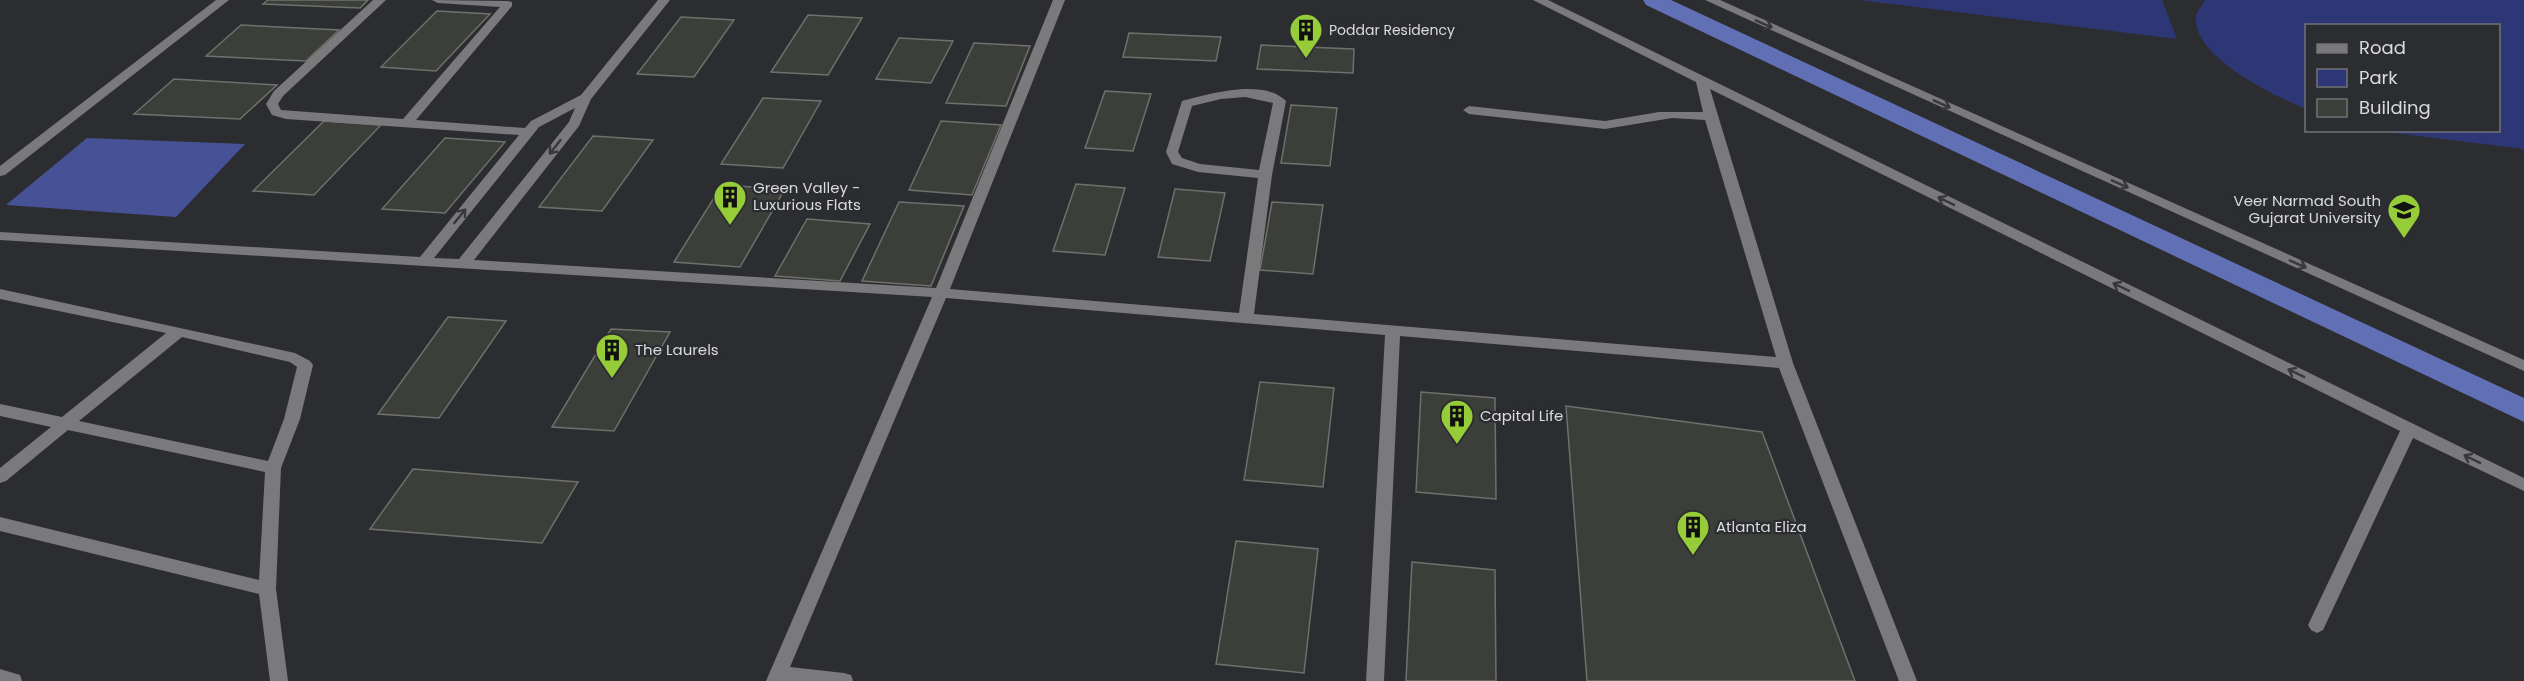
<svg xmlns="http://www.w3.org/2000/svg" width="2524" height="681" font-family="Poppins,sans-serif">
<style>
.green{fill:#2e3775}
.forest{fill:#465295}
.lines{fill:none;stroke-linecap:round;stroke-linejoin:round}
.canal{fill:#616fb4;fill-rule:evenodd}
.building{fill:#3c3e3a;stroke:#6e706c;stroke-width:1.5}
.minor{fill:#7a7a7c;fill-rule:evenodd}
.oneway{stroke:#38393c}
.labels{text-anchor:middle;stroke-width:4.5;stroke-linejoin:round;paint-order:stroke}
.far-poi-label{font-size:14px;fill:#dadbde;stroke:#2c2d31;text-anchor:start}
.poi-label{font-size:15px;fill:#dadbde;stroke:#2c2d31;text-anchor:start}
</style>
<rect width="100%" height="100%" fill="#2c2d31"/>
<g class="green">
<path d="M 1859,0 L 2162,0 L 2177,39 Z"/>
<path d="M 2205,0 L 2524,0 L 2524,149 L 2378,131 L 2498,130 L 2498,26 L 2306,26 L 2306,109 C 2275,96 2192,57 2196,16 C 2197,11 2203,5 2205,0 Z"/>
</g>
<path class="forest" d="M 87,138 L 245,144 L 176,217 L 6,205 Z"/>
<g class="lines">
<path class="canal" d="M 1643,0 L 1671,0 L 2524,398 L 2524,422 L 1646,5 Z"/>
</g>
<g class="building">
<path d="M 268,0 L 368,0 L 360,8 L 263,4 Z"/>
<path d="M 437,11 L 490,14 L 436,71 L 381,67 Z"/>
<path d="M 808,15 L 862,18 L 828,75 L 771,72 Z"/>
<path d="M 681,17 L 734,20 L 694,77 L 637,74 Z"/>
<path d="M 241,25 L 339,30 L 306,61 L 206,56 Z"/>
<path d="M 1129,33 L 1221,37 L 1216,61 L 1123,57 Z"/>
<path d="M 899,38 L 953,41 L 931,83 L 876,79 Z"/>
<path d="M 974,43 L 1030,46 L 1006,106 L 946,103 Z"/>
<path d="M 1261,45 L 1354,49 L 1353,73 L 1257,69 Z"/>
<path d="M 174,79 L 277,85 L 240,119 L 134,114 Z"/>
<path d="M 1105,91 L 1151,94 L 1133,151 L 1085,148 Z"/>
<path d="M 763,98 L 821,101 L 783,168 L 721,164 Z"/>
<path d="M 1291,105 L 1337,108 L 1330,166 L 1281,163 Z"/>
<path d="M 324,121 L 381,125 L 314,195 L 253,191 Z"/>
<path d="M 941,121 L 1001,125 L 972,195 L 909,190 Z"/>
<path d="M 593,136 L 653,140 L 602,211 L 539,207 Z"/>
<path d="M 445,138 L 505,142 L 445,213 L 382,209 Z"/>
<path d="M 1076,184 L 1125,188 L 1105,255 L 1053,251 Z"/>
<path d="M 722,185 L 785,189 L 740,267 L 674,262 Z"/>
<path d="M 1175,189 L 1225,193 L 1210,261 L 1158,257 Z"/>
<path d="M 899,202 L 964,206 L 931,286 L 862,281 Z"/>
<path d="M 1272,202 L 1323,205 L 1313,274 L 1260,270 Z"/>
<path d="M 807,219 L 870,224 L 840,281 L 775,276 Z"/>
<path d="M 448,317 L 506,321 L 439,418 L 378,414 Z"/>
<path d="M 611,329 L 670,332 L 614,431 L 552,427 Z"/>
<path d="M 1260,382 L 1334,388 L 1323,487 L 1244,480 Z"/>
<path d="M 1421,392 L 1495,398 L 1496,499 L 1416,492 Z"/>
<path d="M 1566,406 L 1762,432 L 1855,681 L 1587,681 Z"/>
<path d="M 413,469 L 578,482 L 542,543 L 370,529 Z"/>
<path d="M 1236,541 L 1318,549 L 1304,673 L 1216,664 Z"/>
<path d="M 1412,562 L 1495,570 L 1496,681 L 1406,681 Z"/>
</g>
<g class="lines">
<g class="minor">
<path d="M 216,0 L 229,0 L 5,175 L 0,176 L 0,166 Z"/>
<path d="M 373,0 L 386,0 L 283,96 L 278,104 L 281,110 L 403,119 L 500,7 L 438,3 L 432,0 L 508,1 L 512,2 L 512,6 L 416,120 L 525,128 L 531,121 L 581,95 L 658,0 L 670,0 L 591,99 L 579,126 L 474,260 L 936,288 L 1053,0 L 1065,0 L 950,289 L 1239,313 L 1258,178 L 1198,172 L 1172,164 L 1166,152 L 1182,101 C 1209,94 1263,78 1286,101 L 1272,175 L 1254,314 L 1776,357 L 1705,120 L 1672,118 L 1605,129 L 1469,114 L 1463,110 L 1469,106 L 1605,121 L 1659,112 L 1703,112 L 1696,82 L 1533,0 L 1548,0 L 2524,478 L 2524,491 L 2413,438 L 2323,630 L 2317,633 L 2311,630 L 2308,625 L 2400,431 L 1710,89 L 1793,363 L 1917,681 L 1899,681 L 1779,368 L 1400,336 L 1384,681 L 1366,681 L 1385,335 L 946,298 L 790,667 L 844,673 L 851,675 L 853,681 L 766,681 L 932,297 L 0,240 L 0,232 L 420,257 L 519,135 L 286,119 L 272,115 L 266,104 L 274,91 ZM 1245,97 L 1273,103 L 1259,170 L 1200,164 L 1182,158 L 1178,152 L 1192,106 L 1221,99 ZM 575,108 L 569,122 L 459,259 L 434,258 L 539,127 Z"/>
<path d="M 1705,0 L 1720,0 L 2524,360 L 2524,371 Z"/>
<path d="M 0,289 L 295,353 L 310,361 L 313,365 L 300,419 L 281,468 L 276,589 L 288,681 L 270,681 L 259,594 L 0,531 L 0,517 L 259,580 L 265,472 L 68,430 L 6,481 L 0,483 L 0,468 L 51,427 L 0,416 L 0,404 L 62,417 L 166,333 L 0,299 ZM 182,337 L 290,362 L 297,367 L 284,419 L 268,461 L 79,421 Z"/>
<path d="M 0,669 L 20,675 L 22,681 L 0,681 Z"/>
</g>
</g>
<defs><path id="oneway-shaft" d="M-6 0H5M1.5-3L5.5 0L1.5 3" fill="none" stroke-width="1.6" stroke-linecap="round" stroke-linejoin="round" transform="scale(1.5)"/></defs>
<g class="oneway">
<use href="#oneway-shaft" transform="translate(1764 24) rotate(24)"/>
<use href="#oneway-shaft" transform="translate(1942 104) rotate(24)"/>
<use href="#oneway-shaft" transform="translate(555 147) rotate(128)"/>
<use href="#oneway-shaft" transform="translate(2120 184) rotate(24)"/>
<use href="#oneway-shaft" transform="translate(1946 201) rotate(-154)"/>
<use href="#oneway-shaft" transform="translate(460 216) rotate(-51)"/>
<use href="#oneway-shaft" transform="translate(2298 264) rotate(24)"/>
<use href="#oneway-shaft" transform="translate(2121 287) rotate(-154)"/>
<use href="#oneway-shaft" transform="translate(2296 373) rotate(-154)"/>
<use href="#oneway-shaft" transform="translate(2472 459) rotate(-154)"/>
</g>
<defs>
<symbol id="building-pin" viewBox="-11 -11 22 30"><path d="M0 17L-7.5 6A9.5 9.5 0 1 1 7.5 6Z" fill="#97cc39" stroke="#2c2d31"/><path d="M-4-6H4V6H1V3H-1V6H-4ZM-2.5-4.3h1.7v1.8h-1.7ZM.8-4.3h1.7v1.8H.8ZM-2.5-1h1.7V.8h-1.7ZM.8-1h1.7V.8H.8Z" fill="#111"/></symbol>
<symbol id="university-pin" viewBox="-11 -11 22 30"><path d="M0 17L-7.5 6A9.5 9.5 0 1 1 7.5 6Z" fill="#97cc39" stroke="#2c2d31"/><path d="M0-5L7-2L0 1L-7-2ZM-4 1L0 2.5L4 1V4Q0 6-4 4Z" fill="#111"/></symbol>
</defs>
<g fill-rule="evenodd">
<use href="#building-pin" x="1287" y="11" width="38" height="52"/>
<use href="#building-pin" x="711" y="178" width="38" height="52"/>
<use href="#university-pin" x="2385" y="191" width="38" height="52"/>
<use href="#building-pin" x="593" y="331" width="38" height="52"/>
<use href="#building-pin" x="1438" y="397" width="38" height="52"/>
<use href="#building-pin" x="1674" y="508" width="38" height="52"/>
</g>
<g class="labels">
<g class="far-poi-label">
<text x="1329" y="35">Poddar Residency</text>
</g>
<g class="poi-label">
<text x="753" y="193">Green Valley -<tspan x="753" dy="17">Luxurious Flats</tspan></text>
<text x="2381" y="206" text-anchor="end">Veer Narmad South<tspan x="2381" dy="17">Gujarat University</tspan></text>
<text x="635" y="355">The Laurels</text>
<text x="1480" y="421">Capital Life</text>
<text x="1716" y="532">Atlanta Eliza</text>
</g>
</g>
<rect x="2305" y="24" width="195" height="108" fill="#2c2d31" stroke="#727376" stroke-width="1.5"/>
<rect x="2317" y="44" width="30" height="9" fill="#7a7a7c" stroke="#727376" stroke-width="1.5"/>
<text x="2359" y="54" font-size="18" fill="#dadbde">Road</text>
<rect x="2317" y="69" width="30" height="18" fill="#2e3775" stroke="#727376" stroke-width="1.5"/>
<text x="2359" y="84" font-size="18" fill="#dadbde">Park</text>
<rect x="2317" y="99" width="30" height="18" fill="#3c3e3a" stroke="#727376" stroke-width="1.5"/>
<text x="2359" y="114" font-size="18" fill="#dadbde">Building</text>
</svg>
